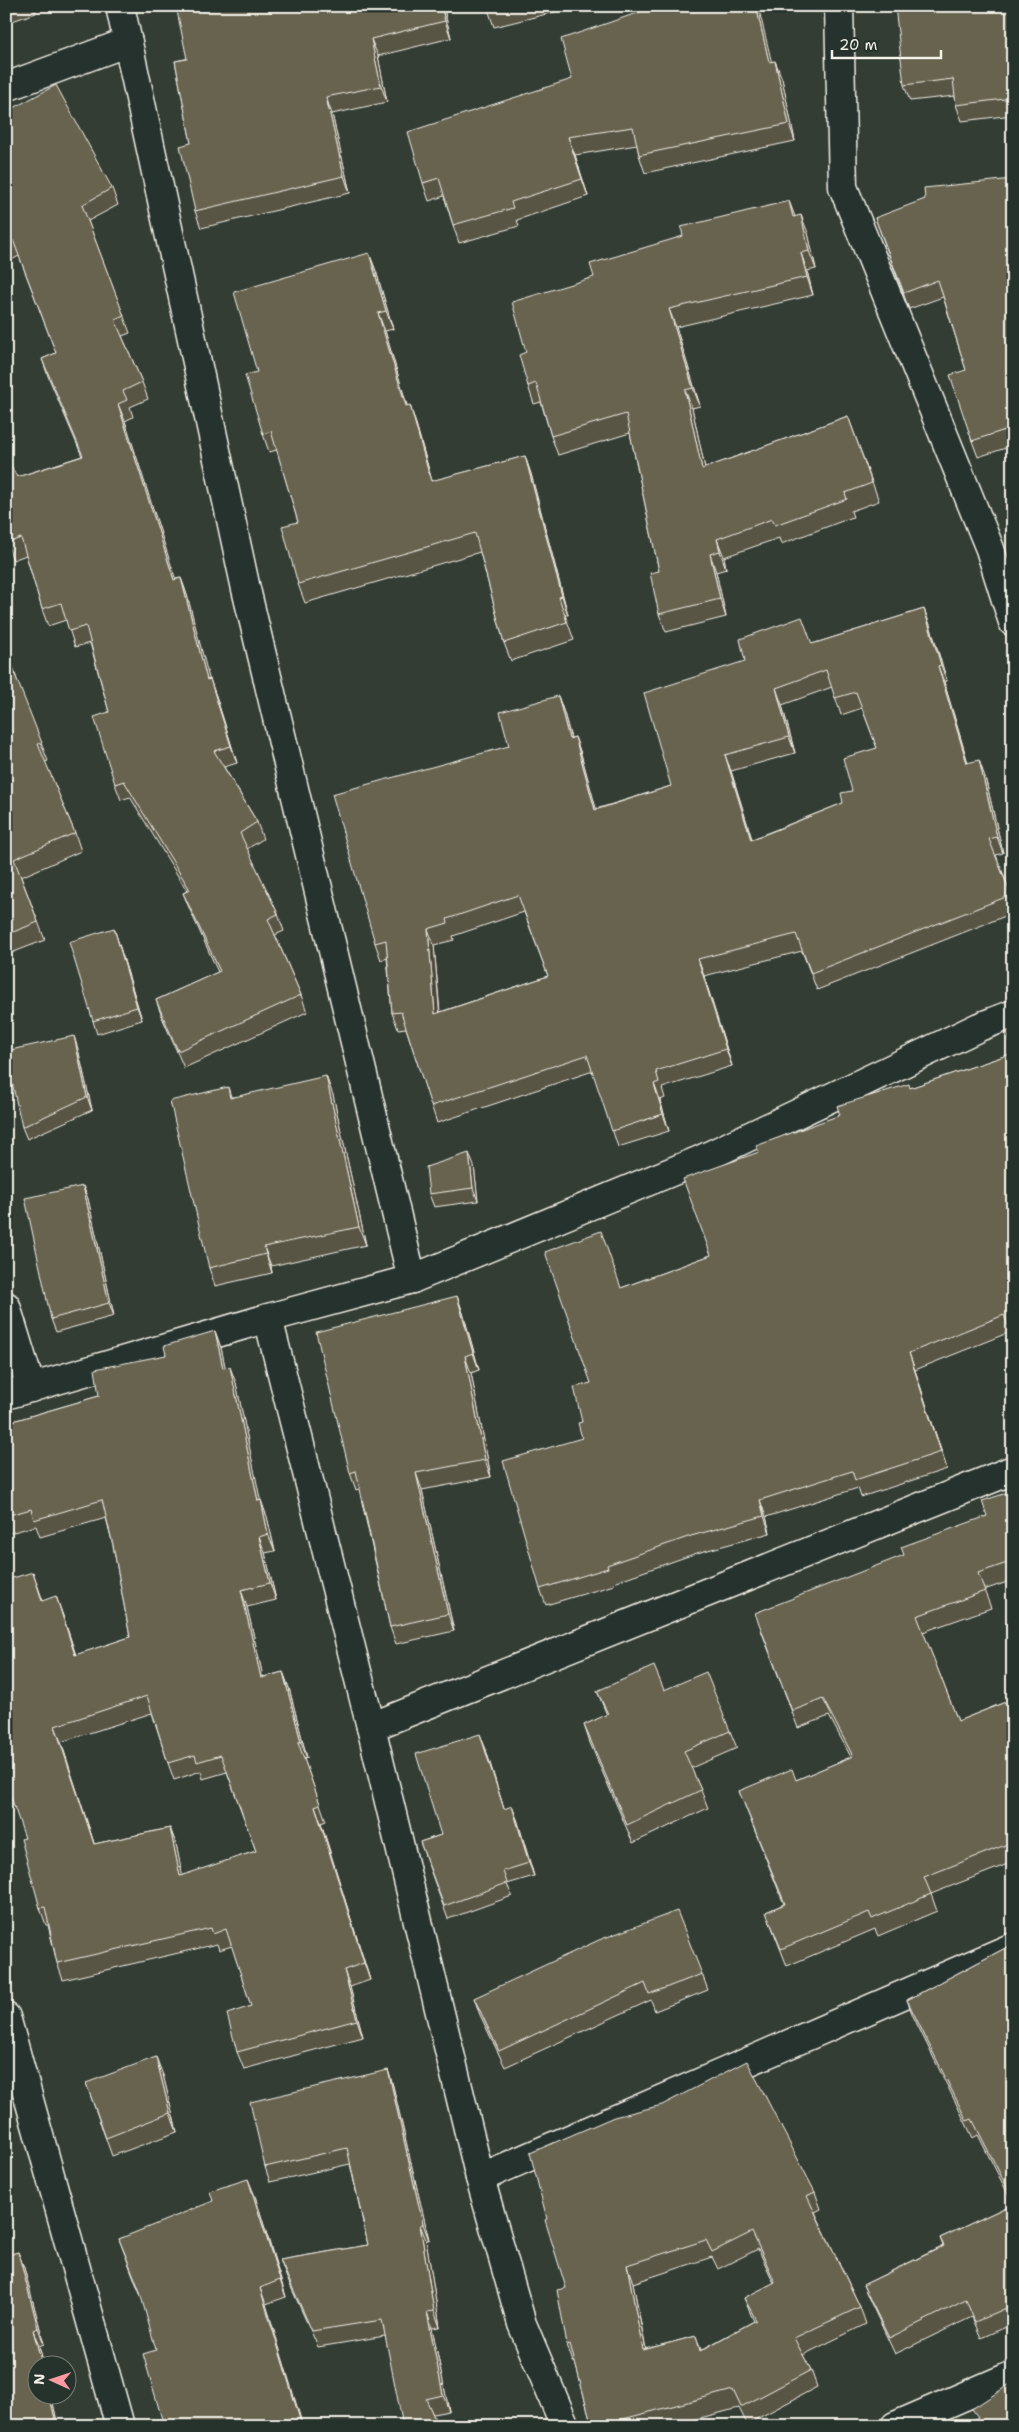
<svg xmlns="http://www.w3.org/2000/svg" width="1019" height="2432" font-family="'Shantell Sans',sans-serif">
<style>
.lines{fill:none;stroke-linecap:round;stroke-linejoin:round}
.minor-casing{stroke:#f4f1e8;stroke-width:31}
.minor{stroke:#26332d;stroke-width:28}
.wall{fill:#595545;stroke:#f4f1e8;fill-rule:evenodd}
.shaded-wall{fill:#484538;stroke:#f4f1e8}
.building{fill:#676350;stroke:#f4f1e8;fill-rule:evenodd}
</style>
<rect width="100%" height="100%" fill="#333d34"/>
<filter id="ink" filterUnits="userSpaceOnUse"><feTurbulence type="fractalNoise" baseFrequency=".02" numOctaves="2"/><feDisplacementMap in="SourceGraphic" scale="10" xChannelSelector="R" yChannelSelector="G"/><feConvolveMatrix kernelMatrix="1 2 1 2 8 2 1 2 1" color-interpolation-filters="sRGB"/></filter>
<g filter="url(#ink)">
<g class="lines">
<defs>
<g id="minor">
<path d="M 839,6 L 843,187 L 990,549 L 1013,622"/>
<path d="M 6,87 L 128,42"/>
<path d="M 412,1279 L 700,1160 L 979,1027 L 1013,1014"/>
<path d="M 6,1306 L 31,1388"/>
<path d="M 268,1318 L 371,1727 L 480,2178 L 522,2324 L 565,2426"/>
<path d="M 6,1395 L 268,1318 L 412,1279 L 246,589 L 120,6"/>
<path d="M 371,1727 L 1013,1470"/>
<path d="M 6,2017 L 120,2426"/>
<path d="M 480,2178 L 1013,1947"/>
<path d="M 895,2426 L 1013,2375"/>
</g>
</defs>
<use href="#minor" class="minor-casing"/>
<use href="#minor" class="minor"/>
</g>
<g class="wall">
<path d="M 6,6 L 34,6 L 36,13 L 6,23 Z"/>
<path d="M 443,6 L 451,38 L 378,56 L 387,102 L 332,114 L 350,193 L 201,228 L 195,211 L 191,143 L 175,61 Z"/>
<path d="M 487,6 L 579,6 L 494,27 Z"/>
<path d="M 1013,6 L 1013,115 L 962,121 L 956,105 L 955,96 L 910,101 L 904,85 Z"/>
<path d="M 775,61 L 782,79 L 795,141 L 645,173 L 639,155 L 637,145 L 575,155 L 588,196 L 517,220 L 519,226 L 459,243 L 453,225 L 444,196 L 429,201 L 423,183 Z"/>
<path d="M 6,112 L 112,188 L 118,205 L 88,221 L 130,333 L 122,336 L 142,382 L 148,399 L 130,407 L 133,417 L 125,421 L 175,579 L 181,578 L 187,595 L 209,680 L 216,696 L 237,763 L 224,767 L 257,822 L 263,839 L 247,849 L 278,914 L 284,931 L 275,935 L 301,995 L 307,1012 L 184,1068 L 162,1017 L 156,1000 L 218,972 L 190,910 L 183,893 L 187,891 L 130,797 L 121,800 L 115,784 L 109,712 L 90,643 L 75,647 L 66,620 L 48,626 L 42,609 L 26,555 L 13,560 L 6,541 L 17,477 L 82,456 L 48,376 L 42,359 L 56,353 L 19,256 L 6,263 Z"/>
<path d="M 1013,179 L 1013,447 L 1012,446 L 978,457 L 972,441 L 966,370 L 943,297 L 909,309 L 875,218 Z"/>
<path d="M 795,216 L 808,233 L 816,269 L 807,271 L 813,295 L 676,327 L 700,406 L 692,408 L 705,468 L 848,416 L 879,501 L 851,511 L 853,517 L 781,544 L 779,538 L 724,557 L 726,569 L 716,572 L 726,617 L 666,632 L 659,614 L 659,571 L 630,433 L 558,455 L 551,436 L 541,402 L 534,404 L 528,386 L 526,352 Z"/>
<path d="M 369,253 L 376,271 L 393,329 L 385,331 L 407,406 L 416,424 L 432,481 L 525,456 L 531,474 L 568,615 L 565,615 L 574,640 L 511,661 L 504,643 L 480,552 L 305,603 L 298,584 L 298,522 L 277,450 L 269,452 L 263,434 L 257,372 Z"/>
<path d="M 924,609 L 930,625 L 947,681 L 944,682 L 968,763 L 985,777 L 1003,853 L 996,855 L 1013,899 L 1013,913 L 817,990 L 802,951 L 704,976 L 732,1066 L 662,1088 L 665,1098 L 660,1100 L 669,1131 L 618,1147 L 593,1071 L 437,1123 L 406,1028 L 398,1029 L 392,1013 L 387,958 L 381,960 L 375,943 L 509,746 L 558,696 L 564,713 L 571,738 L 575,737 L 581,754 L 596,809 L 671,786 L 812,644 ZM 832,687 L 841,715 L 862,708 L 877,748 L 852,791 L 843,803 L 752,839 L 731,771 L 795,753 L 782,705 ZM 524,912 L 548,976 L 440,1012 L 434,945 L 454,940 L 453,936 Z"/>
<path d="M 6,644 L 18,684 L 48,761 L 45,762 L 75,833 L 81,851 L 21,877 L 45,940 L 6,955 Z"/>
<path d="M 118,941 L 142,1020 L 97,1034 L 93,1021 Z"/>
<path d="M 78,1049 L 92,1110 L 27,1139 L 22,1127 Z"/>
<path d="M 1013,1053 L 1013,1340 L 1010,1332 L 915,1370 L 947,1469 L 861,1497 L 858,1488 L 766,1517 L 770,1533 L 697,1553 L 614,1582 L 614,1585 L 546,1605 L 540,1589 L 582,1438 L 582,1422 L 591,1383 L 621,1288 L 711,1255 L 759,1152 L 840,1115 L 910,1088 Z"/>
<path d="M 228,1087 L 231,1097 L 333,1095 L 366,1245 L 271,1266 L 272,1273 L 215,1286 L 209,1268 Z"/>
<path d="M 474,1166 L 478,1201 L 434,1207 L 429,1194 Z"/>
<path d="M 83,1186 L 88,1199 L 114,1316 L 56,1332 L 51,1319 Z"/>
<path d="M 457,1296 L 463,1313 L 479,1370 L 471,1373 L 491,1477 L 422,1490 L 454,1631 L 396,1644 L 390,1627 L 359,1489 L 356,1490 L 350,1473 Z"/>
<path d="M 215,1331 L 221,1348 L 225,1367 L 236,1383 L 260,1500 L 267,1517 L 275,1551 L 265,1553 L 276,1600 L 247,1607 L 263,1677 L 283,1672 L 289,1688 L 307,1758 L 304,1759 L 326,1821 L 321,1823 L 370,1980 L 350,1987 L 363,2037 L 244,2069 L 237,2052 L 251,2006 L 232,1946 L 219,1950 L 217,1944 L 63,1980 L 57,1963 L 48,1925 L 46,1925 L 40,1908 L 25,1838 L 33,1572 L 43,1601 L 62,1613 L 76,1655 L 130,1637 L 113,1545 L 106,1518 L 40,1537 L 36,1526 L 6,1534 L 6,1423 L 99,1396 L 166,1355 ZM 152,1713 L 168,1763 L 174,1780 L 201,1771 L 203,1779 L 227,1772 L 256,1851 L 182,1876 L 176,1844 L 170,1828 L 94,1844 L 61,1742 Z"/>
<path d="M 1013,1491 L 1013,1580 L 984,1590 L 991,1608 L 923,1632 L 958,1721 L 1013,1699 L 1013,1862 L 931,1894 L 937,1911 L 878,1936 L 875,1929 L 787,1966 L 766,1912 L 784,1904 L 739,1791 L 796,1780 L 851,1757 L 829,1716 L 798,1728 L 761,1630 L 904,1555 L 987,1516 Z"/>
<path d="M 664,1690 L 730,1731 L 737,1748 L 691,1768 L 701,1790 L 708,1808 L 633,1843 L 590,1743 L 584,1725 L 607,1715 L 597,1691 Z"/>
<path d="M 485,1747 L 504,1809 L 517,1819 L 534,1876 L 507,1884 L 512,1896 L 448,1919 L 420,1842 L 441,1835 Z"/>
<path d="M 1013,1944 L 1013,2324 L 981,2338 L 972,2317 L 895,2354 L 870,2301 L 863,2285 L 943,2246 L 940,2238 L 1013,2204 L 978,2135 L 973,2138 L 913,2016 L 907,2000 Z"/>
<path d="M 702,1974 L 708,1990 L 655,2011 L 651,2000 L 505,2067 L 480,2015 L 474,1998 Z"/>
<path d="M 388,2070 L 393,2086 L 429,2240 L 426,2240 L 440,2327 L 432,2328 L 449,2411 L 433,2414 L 385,2336 L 318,2347 L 286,2276 L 280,2260 L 368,2245 L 350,2164 L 270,2182 L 265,2167 Z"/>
<path d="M 163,2075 L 177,2132 L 112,2156 L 86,2083 Z"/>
<path d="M 815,2192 L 821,2209 L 815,2212 L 860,2307 L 866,2324 L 803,2355 L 811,2370 L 817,2387 L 747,2424 L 739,2408 L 669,2426 L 592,2426 L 575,2362 L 573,2362 L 567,2345 L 566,2288 ZM 758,2249 L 774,2283 L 744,2298 L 751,2315 L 754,2321 L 701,2350 L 696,2336 L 646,2349 L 633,2283 L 712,2257 L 718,2269 Z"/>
<path d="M 255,2196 L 286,2297 L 266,2304 L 140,2294 L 119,2239 Z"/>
<path d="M 18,2252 L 24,2268 L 44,2344 L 39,2346 L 44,2364 L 38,2364 L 38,2394 L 51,2394 L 58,2426 L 6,2426 L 9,2255 Z"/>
</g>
<g class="shaded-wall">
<path d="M 441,6 L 443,6 L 451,38 L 445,21 Z"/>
<path d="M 756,6 L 758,6 L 776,80 L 769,62 Z"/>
<path d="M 371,39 L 378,56 L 387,102 L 381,86 Z"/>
<path d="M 775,61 L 782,79 L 795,141 L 789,124 Z"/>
<path d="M 326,97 L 332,114 L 350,193 L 344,176 Z"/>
<path d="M 568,137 L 575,155 L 588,196 L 582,179 Z"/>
<path d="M 789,201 L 796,219 L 793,217 Z"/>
<path d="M 801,215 L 808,233 L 816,269 L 809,251 Z"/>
<path d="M 369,253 L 376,271 L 393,329 L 386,311 Z"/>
<path d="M 801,253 L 807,271 L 813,295 L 807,277 Z"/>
<path d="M 669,309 L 676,327 L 700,406 L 693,388 Z"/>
<path d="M 378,313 L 385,331 L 413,425 L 406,406 Z"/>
<path d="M 685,390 L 692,408 L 709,487 L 702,469 Z"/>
<path d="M 118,404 L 125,421 L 181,596 L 174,580 Z"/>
<path d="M 410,405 L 416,424 L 437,499 L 431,481 Z"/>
<path d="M 525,456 L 531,474 L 568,615 L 562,596 Z"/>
<path d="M 717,539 L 724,557 L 726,569 L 720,551 Z"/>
<path d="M 710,554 L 716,572 L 726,617 L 720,599 Z"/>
<path d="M 181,578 L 187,595 L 214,697 L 207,680 Z"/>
<path d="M 924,609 L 930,625 L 947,681 L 941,665 Z"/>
<path d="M 6,644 L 20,690 L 14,672 L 6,647 Z"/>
<path d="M 938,666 L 944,682 L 973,780 L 967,763 Z"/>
<path d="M 210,679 L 216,696 L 237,763 L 231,746 Z"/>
<path d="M 776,688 L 782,705 L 795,753 L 789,737 Z"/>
<path d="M 558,696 L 564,713 L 575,755 L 569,739 Z"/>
<path d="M 575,737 L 581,754 L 601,826 L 595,810 Z"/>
<path d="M 725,755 L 731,771 L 757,856 L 751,840 Z"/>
<path d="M 979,760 L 985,777 L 1003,853 L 997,837 Z"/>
<path d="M 114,928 L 118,941 L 142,1020 L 137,1007 Z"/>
<path d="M 428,929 L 434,945 L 441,1030 L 435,1014 Z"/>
<path d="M 698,959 L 704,976 L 732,1066 L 726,1049 Z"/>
<path d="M 74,1036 L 78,1049 L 92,1110 L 87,1097 Z"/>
<path d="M 326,1076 L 333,1095 L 366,1245 L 359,1227 Z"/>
<path d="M 654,1084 L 660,1100 L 669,1131 L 663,1114 Z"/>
<path d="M 469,1153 L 474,1166 L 478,1201 L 473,1188 Z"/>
<path d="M 83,1186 L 88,1199 L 114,1316 L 109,1303 Z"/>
<path d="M 264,1247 L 271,1266 L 272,1273 L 266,1254 Z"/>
<path d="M 457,1296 L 463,1313 L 479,1370 L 473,1353 Z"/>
<path d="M 215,1331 L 221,1348 L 229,1385 L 223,1368 Z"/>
<path d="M 909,1353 L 915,1370 L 947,1469 L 941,1452 Z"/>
<path d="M 465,1356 L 471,1373 L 491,1477 L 485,1460 Z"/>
<path d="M 230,1367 L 236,1383 L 264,1518 L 258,1501 Z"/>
<path d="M 416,1473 L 422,1490 L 454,1631 L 448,1614 Z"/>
<path d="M 261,1500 L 267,1517 L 275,1551 L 268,1534 Z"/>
<path d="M 760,1500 L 766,1517 L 770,1533 L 764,1516 Z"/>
<path d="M 259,1537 L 265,1553 L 276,1600 L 270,1583 Z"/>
<path d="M 241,1590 L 247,1607 L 267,1694 L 261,1678 Z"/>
<path d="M 56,1596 L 62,1613 L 81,1672 L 75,1655 Z"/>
<path d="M 283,1672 L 289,1688 L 307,1758 L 301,1742 Z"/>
<path d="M 55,1726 L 61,1742 L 100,1861 L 94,1844 Z"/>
<path d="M 480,1734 L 485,1747 L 508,1822 L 504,1809 Z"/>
<path d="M 315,1806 L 321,1823 L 370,1980 L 364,1963 Z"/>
<path d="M 512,1806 L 517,1819 L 534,1876 L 529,1863 Z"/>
<path d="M 170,1828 L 176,1844 L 186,1893 L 180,1876 Z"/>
<path d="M 344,1970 L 350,1987 L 363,2037 L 357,2020 Z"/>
<path d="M 156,2057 L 163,2075 L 177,2132 L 170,2113 Z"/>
<path d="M 388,2070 L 393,2086 L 429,2240 L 423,2224 Z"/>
<path d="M 248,2179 L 255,2196 L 286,2297 L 280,2280 Z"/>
<path d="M 420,2225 L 426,2240 L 440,2327 L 434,2311 Z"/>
<path d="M 6,2243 L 14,2271 L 6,2250 Z"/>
<path d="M 18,2252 L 24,2268 L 44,2344 L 38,2328 Z"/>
<path d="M 627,2265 L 633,2283 L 649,2367 L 643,2350 Z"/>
<path d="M 260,2288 L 266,2304 L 303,2426 L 302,2426 Z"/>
<path d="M 427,2312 L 432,2328 L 449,2411 L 443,2395 Z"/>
<path d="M 33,2330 L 39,2346 L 44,2364 L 42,2364 Z"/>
<path d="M 49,2394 L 51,2394 L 58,2426 L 57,2426 L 55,2419 Z"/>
</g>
<g class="building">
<path d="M 176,6 L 441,6 L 445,21 L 371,39 L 381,86 L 326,97 L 344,176 L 195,211 L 180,146 L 191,143 L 175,61 L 187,59 Z"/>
<path d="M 487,6 L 501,6 L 488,10 Z"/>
<path d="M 641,6 L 756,6 L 769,62 L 775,61 L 789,124 L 639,155 L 633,127 L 568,137 L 582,179 L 511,202 L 513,208 L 453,225 L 439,178 L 423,183 L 408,132 L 572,79 L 561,39 L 643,11 Z"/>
<path d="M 895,6 L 1013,6 L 1013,98 L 956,105 L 953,79 L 904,85 Z"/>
<path d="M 56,85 L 112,188 L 82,205 L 124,316 L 115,320 L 142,382 L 123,391 L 127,400 L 118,404 L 174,580 L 181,578 L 207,680 L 210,679 L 231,746 L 214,751 L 257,822 L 240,833 L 278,914 L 268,919 L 301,995 L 178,1051 L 156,1000 L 220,971 L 183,893 L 190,890 L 124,781 L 115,784 L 94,717 L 109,712 L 86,626 L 69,631 L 61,603 L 42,609 L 21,538 L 7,543 L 6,541 L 6,456 L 17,477 L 83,456 L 42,359 L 56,353 L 13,240 L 6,243 L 6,112 Z"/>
<path d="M 1013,179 L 1013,346 L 1011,346 L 1013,352 L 1013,447 L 1008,429 L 972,441 L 950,375 L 966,370 L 938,280 L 904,293 L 875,218 L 925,199 L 924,188 Z"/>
<path d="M 789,201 L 793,217 L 801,215 L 809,251 L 801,253 L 807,277 L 669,309 L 693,388 L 685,390 L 702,469 L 848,416 L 872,483 L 845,493 L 847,499 L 775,525 L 772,519 L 717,539 L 720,551 L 710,554 L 720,599 L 659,614 L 650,573 L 659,571 L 626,414 L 551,436 L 536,383 L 528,386 L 519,355 L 526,352 L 512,302 L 594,277 L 590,264 L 683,236 L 681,227 Z"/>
<path d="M 369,253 L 386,311 L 378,313 L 406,406 L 410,405 L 431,481 L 525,456 L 562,596 L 559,597 L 567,622 L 504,643 L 475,533 L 298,584 L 282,526 L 298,522 L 271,431 L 263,434 L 245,375 L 257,372 L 234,292 Z"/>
<path d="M 924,609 L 941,665 L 938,666 L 967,763 L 979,760 L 997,837 L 989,839 L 1011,895 L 811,973 L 796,934 L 698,959 L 726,1049 L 656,1071 L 659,1082 L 654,1084 L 663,1114 L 612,1131 L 587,1055 L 431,1106 L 401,1012 L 392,1013 L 386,940 L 375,943 L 332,794 L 509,746 L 500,712 L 558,696 L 569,739 L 575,737 L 595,810 L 671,786 L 644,693 L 745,661 L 740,639 L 802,617 L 812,644 ZM 826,670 L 835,698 L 856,692 L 877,748 L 843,758 L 852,791 L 841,793 L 843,803 L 751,840 L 725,755 L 789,737 L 776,688 ZM 518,895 L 548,976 L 435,1014 L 428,929 L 448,923 L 447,919 Z"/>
<path d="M 6,647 L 14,672 L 42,743 L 38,744 L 75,833 L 14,859 L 38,922 L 6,935 Z"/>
<path d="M 114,928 L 137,1007 L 93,1021 L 69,942 Z"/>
<path d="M 1013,1030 L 1013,1053 L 1007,1031 Z"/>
<path d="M 74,1036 L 87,1097 L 22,1127 L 6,1055 L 6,1051 Z"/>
<path d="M 1013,1053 L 1013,1338 L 1004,1315 L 909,1353 L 941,1452 L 855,1480 L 852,1471 L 760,1500 L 764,1516 L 691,1536 L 607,1565 L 608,1568 L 540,1589 L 503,1461 L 582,1438 L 578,1423 L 582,1422 L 574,1387 L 591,1383 L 545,1252 L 601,1231 L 621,1288 L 711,1255 L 683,1179 L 759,1152 L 756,1146 L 840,1115 L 837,1106 L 909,1084 L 910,1088 Z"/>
<path d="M 326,1076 L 359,1227 L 264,1247 L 266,1254 L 209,1268 L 170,1101 L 228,1087 L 230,1098 Z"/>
<path d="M 469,1153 L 473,1188 L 429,1194 L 426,1167 Z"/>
<path d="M 83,1186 L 109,1303 L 51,1319 L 25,1198 Z"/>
<path d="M 457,1296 L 473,1353 L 465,1356 L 485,1460 L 416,1473 L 448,1614 L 390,1627 L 356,1471 L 350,1473 L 316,1332 Z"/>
<path d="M 215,1331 L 223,1368 L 230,1367 L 258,1501 L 261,1500 L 268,1534 L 259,1537 L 270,1583 L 241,1590 L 261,1678 L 283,1672 L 301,1742 L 298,1742 L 320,1804 L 315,1806 L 364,1963 L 344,1970 L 357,2020 L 237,2052 L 227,2014 L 251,2006 L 226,1929 L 213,1934 L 211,1928 L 57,1963 L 45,1907 L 40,1908 L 21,1839 L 25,1838 L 6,1783 L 6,1580 L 33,1572 L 42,1601 L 56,1596 L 75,1655 L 130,1637 L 113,1545 L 102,1500 L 34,1520 L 31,1509 L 6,1516 L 6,1423 L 99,1396 L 95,1369 L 166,1355 L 164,1346 ZM 147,1696 L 168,1763 L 195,1755 L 197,1762 L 221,1755 L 256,1851 L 180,1876 L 170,1828 L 94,1844 L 55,1726 Z"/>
<path d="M 1013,1491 L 1013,1561 L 978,1573 L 985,1591 L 917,1616 L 958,1721 L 1013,1699 L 1013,1842 L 924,1877 L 931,1894 L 872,1919 L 869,1912 L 781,1949 L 766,1912 L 785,1904 L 739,1791 L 792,1769 L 796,1780 L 853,1756 L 823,1699 L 792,1711 L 755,1613 L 904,1555 L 901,1547 L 987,1516 L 982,1501 Z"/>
<path d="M 654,1666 L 664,1690 L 706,1672 L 730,1731 L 684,1751 L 701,1790 L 627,1825 L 584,1725 L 608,1714 L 597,1691 Z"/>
<path d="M 480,1734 L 504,1809 L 512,1806 L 529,1863 L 503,1871 L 507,1883 L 444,1906 L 420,1842 L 441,1835 L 416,1754 Z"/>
<path d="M 677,1911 L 702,1974 L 649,1994 L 645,1983 L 499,2051 L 474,1998 L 599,1940 Z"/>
<path d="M 1013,1944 L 1013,2199 L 972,2119 L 967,2121 L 907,2000 Z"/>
<path d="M 156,2057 L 170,2113 L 106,2138 L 86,2083 Z"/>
<path d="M 747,2061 L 815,2192 L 807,2196 L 860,2307 L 794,2338 L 811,2370 L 741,2407 L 733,2390 L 597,2426 L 592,2426 L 570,2344 L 567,2345 L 557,2290 L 566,2288 L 545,2220 L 547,2219 L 530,2153 L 614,2117 L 662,2105 ZM 752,2232 L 775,2282 L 744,2298 L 756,2320 L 700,2351 L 696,2336 L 643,2350 L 627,2265 L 706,2240 L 712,2252 Z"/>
<path d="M 388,2070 L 423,2224 L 420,2225 L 434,2311 L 427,2312 L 443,2395 L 426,2399 L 438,2426 L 403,2426 L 382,2320 L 312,2331 L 280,2260 L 368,2245 L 347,2148 L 265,2167 L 250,2102 Z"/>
<path d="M 248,2179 L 280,2280 L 260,2288 L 302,2426 L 164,2426 L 143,2354 L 156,2350 L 139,2289 L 119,2239 L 213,2201 L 210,2191 Z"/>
<path d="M 1013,2204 L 1013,2305 L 975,2322 L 966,2300 L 889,2338 L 863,2285 L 944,2246 L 940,2238 Z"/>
<path d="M 6,2250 L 8,2255 L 18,2252 L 38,2328 L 33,2330 L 42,2364 L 38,2364 L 38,2394 L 49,2394 L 55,2419 L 27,2426 L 6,2426 Z"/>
<path d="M 1013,2382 L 1013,2426 L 962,2426 L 978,2417 L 972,2409 Z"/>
</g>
</g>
<rect width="1019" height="2432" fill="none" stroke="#26332d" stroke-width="25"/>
<rect x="12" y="12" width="994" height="2407" fill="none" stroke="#f4f1e8" stroke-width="2" filter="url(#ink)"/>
<g transform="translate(52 2380) rotate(273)"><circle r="24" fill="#26332d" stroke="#787f78"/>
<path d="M0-4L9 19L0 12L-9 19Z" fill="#ff9aa2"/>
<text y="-8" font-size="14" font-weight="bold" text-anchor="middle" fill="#f4f1e8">N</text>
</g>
<path d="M832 50v8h109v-8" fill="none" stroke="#f4f1e8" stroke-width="2.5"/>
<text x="839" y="50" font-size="15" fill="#f4f1e8" stroke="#26332d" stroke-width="4" paint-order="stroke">20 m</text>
</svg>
